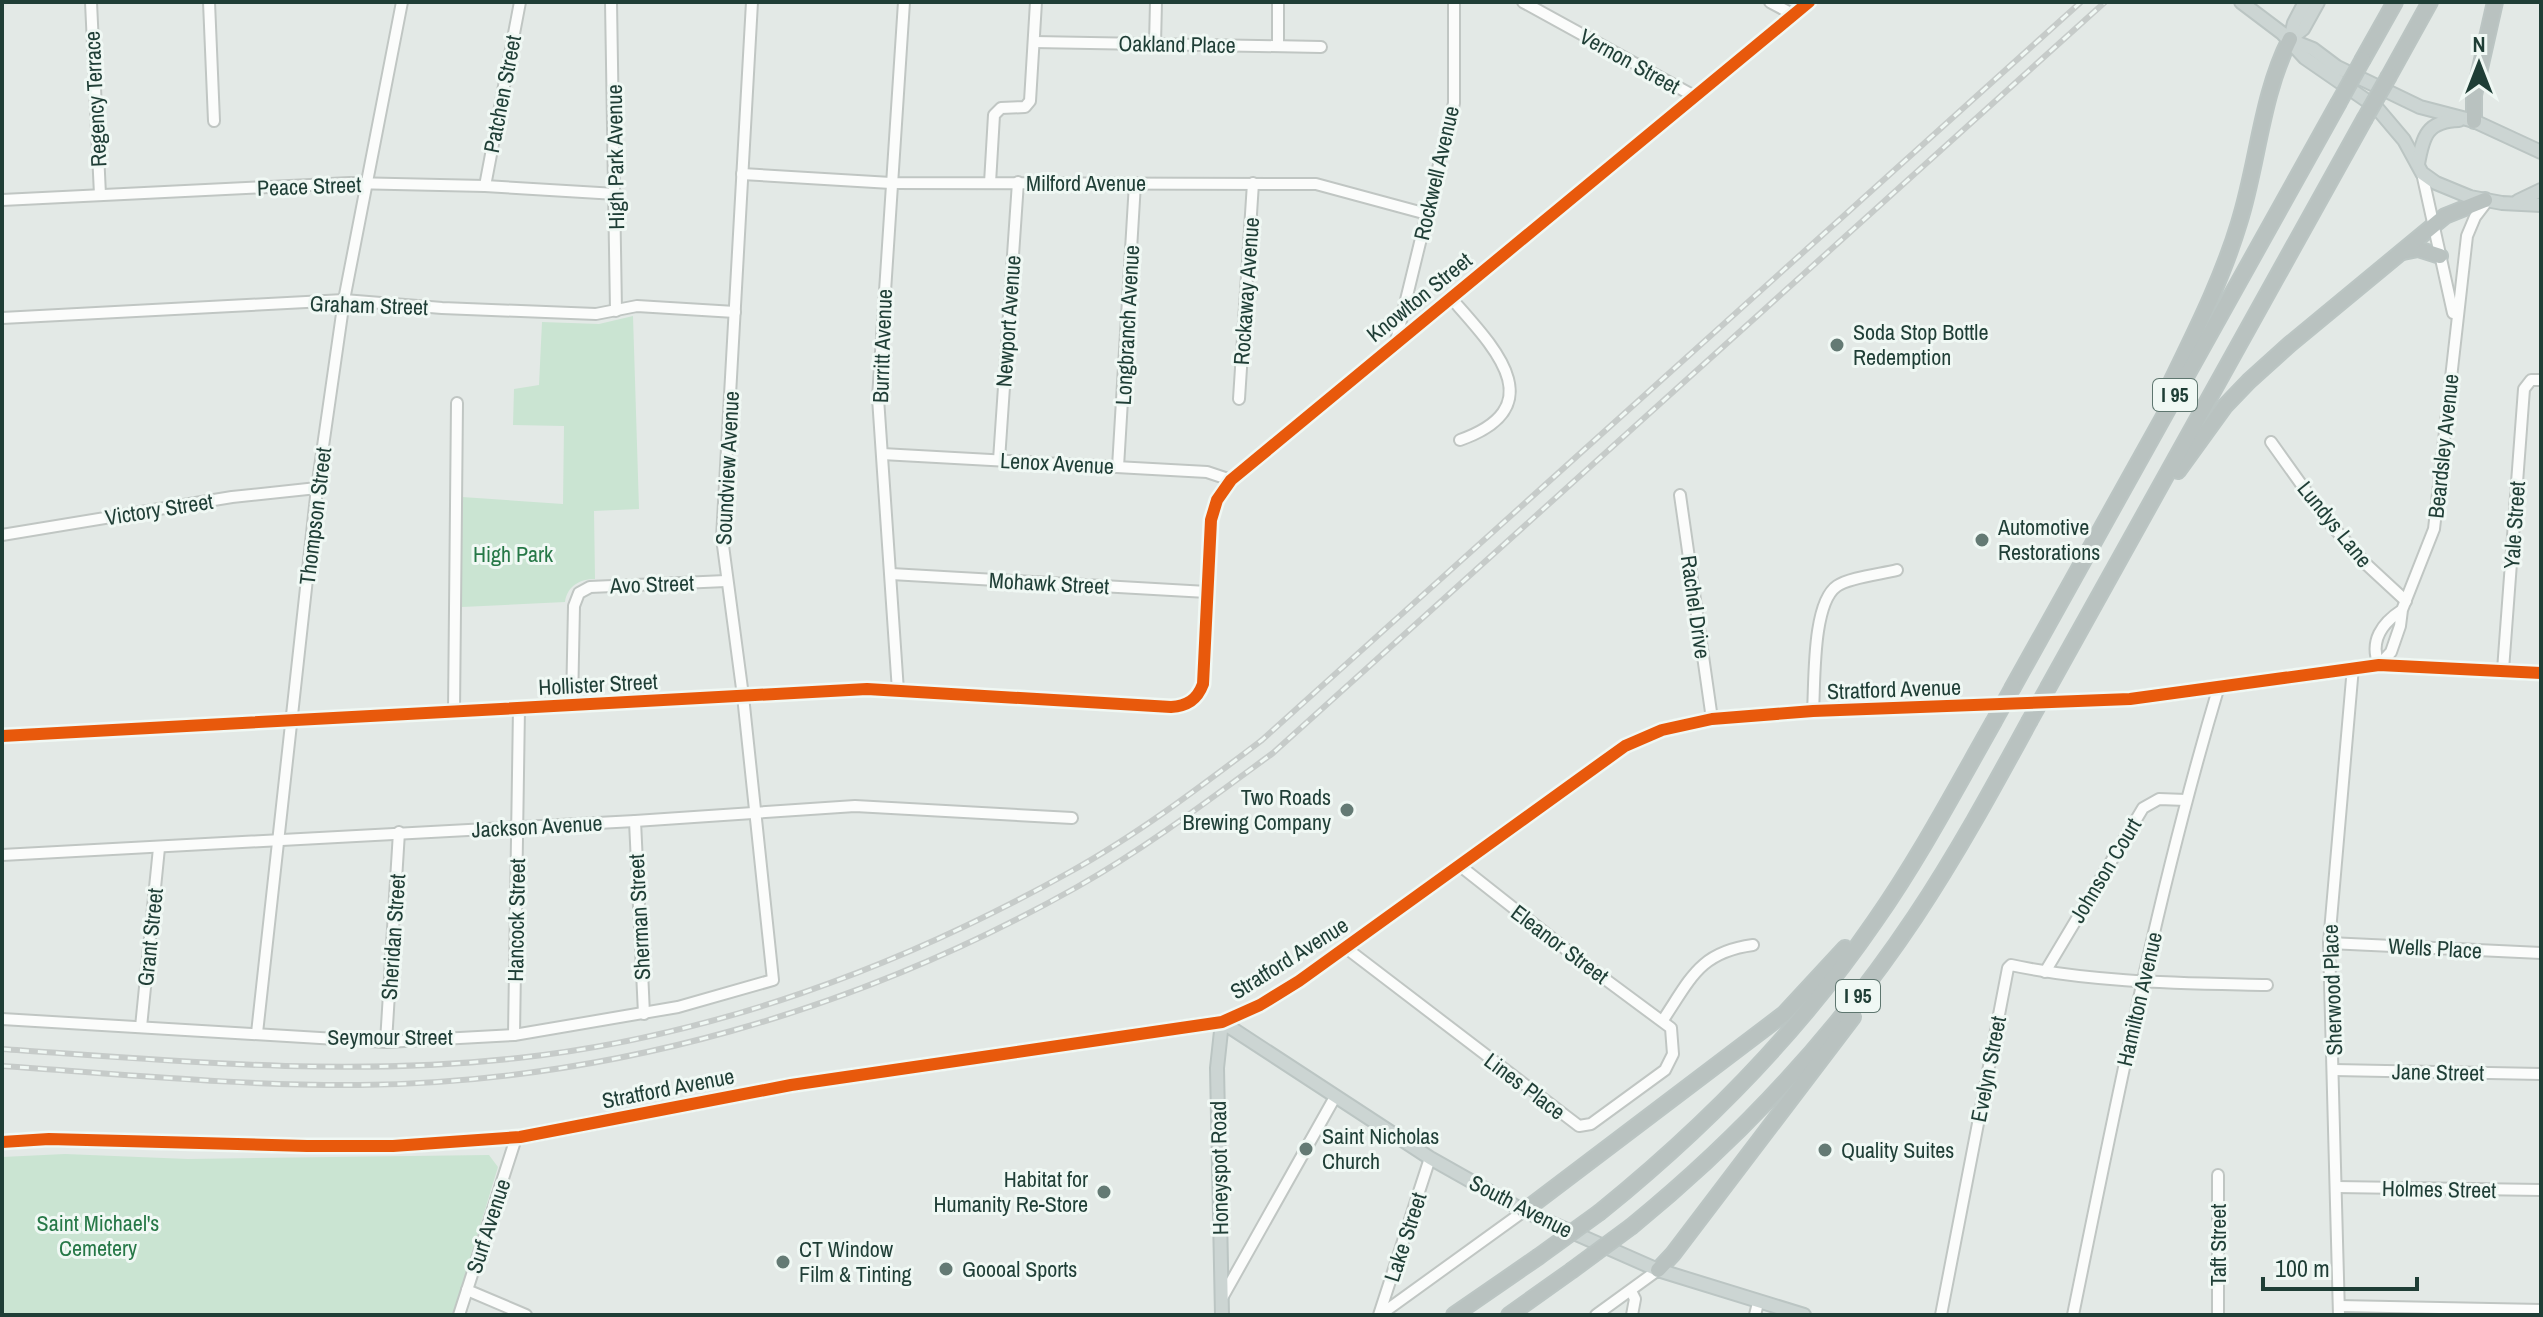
<svg xmlns="http://www.w3.org/2000/svg" width="2543" height="1317" font-family="'Archivo Narrow',sans-serif">
<style>
.green{fill:#cae4d2}
.lines{fill:none;stroke-linecap:round;stroke-linejoin:round}
.minor-casing{stroke:#c0c6c3;stroke-width:14}
.major-casing{stroke:#bbc5c3;stroke-width:16}
.highway-casing{stroke:#bbc5c3;stroke-width:18}
.minor{stroke:#fbfcfb;stroke-width:10}
.major{stroke:#ccd5d3;stroke-width:12}
.highway{stroke:#b9c2c0;stroke-width:14}
.rail-casing{stroke:#c6cbc9;stroke-width:6}
.rail{stroke:#f0f8f4;stroke-width:3;stroke-dasharray:9;stroke-linecap:butt}
.highway-bridge-casing{stroke:#bbc5c3;stroke-width:18;stroke-linecap:butt}
.highway-bridge{stroke:#b9c2c0;stroke-width:14}
.cycleway-casing{stroke:#f0f8f4;stroke-width:17}
.cycleway{stroke:#e8590c;stroke-width:12}
.poi-dot{fill:#647a74;stroke:#f0f8f4;stroke-width:3}
.labels{text-anchor:middle;stroke-width:6;stroke-linejoin:round;paint-order:stroke}
.shield{fill:#f0f8f4;stroke:#5e766f;stroke-width:2}
.shield-label{font-size:20px;font-weight:bold;fill:#1f3e36}
.street-label{font-size:22px;fill:#1f3e36;stroke:#f0f8f4}
.poi-label{font-size:22px;fill:#1f3e36;stroke:#f0f8f4;text-anchor:start}
.park-label{font-size:22px;fill:#267847;stroke:#f0f8f4}
</style>
<rect width="100%" height="100%" fill="#e3e9e6"/>
<g class="green">
<path d="M 633,316 L 639,509 L 594,511 L 595,579 C 580,579 567,586 565,602 L 462,607 L 462,497 L 563,504 L 564,426 L 513,425 L 514,389 L 539,385 L 542,322 L 599,324 Z"/>
<path d="M 65,1154 L 188,1159 L 489,1155 L 498,1167 L 453,1315 L 2,1315 L 2,1157 Z"/>
</g>
<g class="lines">
<defs>
<g id="minor">
<path d="M 91,2 L 100,195"/>
<path d="M 209,2 L 214,121"/>
<path d="M 611,2 L 616,311"/>
<path d="M 1523,2 L 1694,96"/>
<path d="M 1770,2 L 1794,15"/>
<path d="M 1034,42 L 1321,47"/>
<path d="M 1155,44 L 1156,2"/>
<path d="M 1278,45 L 1278,2"/>
<path d="M 2422,173 L 2453,313"/>
<path d="M 742,174 L 891,183 L 1316,184 L 1427,214"/>
<path d="M 990,183 L 994,115 L 1001,108 L 1025,107 L 1030,101 L 1036,2"/>
<path d="M 485,186 L 520,2"/>
<path d="M 2,200 L 350,183 L 485,186 L 616,194"/>
<path d="M 1451,298 C 1492,345 1555,406 1460,440"/>
<path d="M 2,318 L 344,300 L 442,308 L 596,314 L 637,306 L 735,312"/>
<path d="M 1396,341 L 1454,103 L 1454,2"/>
<path d="M 1239,399 L 1253,183"/>
<path d="M 2271,442 L 2326,519 L 2366,564 L 2406,601"/>
<path d="M 882,454 L 1207,472 L 1231,480"/>
<path d="M 999,460 L 1018,182"/>
<path d="M 1118,467 L 1135,183"/>
<path d="M 1680,495 L 1712,719"/>
<path d="M 2,535 L 232,497 L 317,488"/>
<path d="M 891,574 L 1207,592"/>
<path d="M 2402,610 C 2382,623 2369,641 2379,665 L 2391,652 L 2400,626 L 2402,610 L 2434,529 L 2467,236 L 2475,217 L 2488,200"/>
<path d="M 2503,670 L 2524,389 L 2531,380 L 2541,380"/>
<path d="M 898,691 L 878,398 L 904,2"/>
<path d="M 572,705 L 574,606 L 579,593 L 590,587 L 726,581"/>
<path d="M 1813,711 C 1815,682 1812,603 1837,586 C 1850,577 1882,574 1897,570"/>
<path d="M 454,712 L 457,403"/>
<path d="M 2,736 L 867,689 L 1171,707 C 1187,706 1197,700 1203,684 L 1211,520 L 1217,500 L 1231,480 L 1809,2"/>
<path d="M 635,821 L 644,1014"/>
<path d="M 2,855 L 635,821 L 855,806 L 1072,818"/>
<path d="M 2329,943 L 2541,953"/>
<path d="M 1346,948 L 1579,1126 L 1591,1124 L 1665,1070 L 1673,1054 L 1671,1028 L 1582,962 L 1459,865"/>
<path d="M 2045,972 L 2143,808 L 2159,799 L 2186,800"/>
<path d="M 2,1019 L 386,1042 L 514,1035 L 678,1007 L 773,980 L 743,696 L 722,538 L 752,2"/>
<path d="M 1663,1020 C 1691,978 1700,952 1753,945"/>
<path d="M 141,1027 L 159,848"/>
<path d="M 257,1033 L 317,488 L 344,300 L 402,2"/>
<path d="M 514,1035 L 519,708"/>
<path d="M 386,1042 L 399,832"/>
<path d="M 2334,1070 L 2541,1074"/>
<path d="M 2218,1175 L 2218,1315"/>
<path d="M 2336,1187 L 2541,1190"/>
<path d="M 467,1290 L 526,1315"/>
<path d="M 1631,1291 L 1635,1299 L 1632,1315"/>
<path d="M 1222,1298 L 1335,1097"/>
<path d="M 2339,1306 L 2541,1310"/>
<path d="M 459,1315 L 516,1138"/>
<path d="M 1379,1315 L 1430,1158"/>
<path d="M 1380,1315 L 1524,1211"/>
<path d="M 1596,1315 L 1658,1270"/>
<path d="M 1755,1315 L 1758,1303"/>
<path d="M 1941,1315 L 2008,968 L 2011,965 C 2095,983 2182,983 2267,985"/>
<path d="M 2073,1315 C 2116,1104 2157,893 2219,686"/>
<path d="M 2339,1315 L 2329,943 L 2353,667"/>
</g>
<g id="major">
<path d="M 2241,2 L 2282,33 L 2305,58 L 2376,107 L 2404,140 L 2422,173 L 2436,183 L 2470,197 L 2502,203 L 2541,205"/>
<path d="M 2290,39 L 2303,29 L 2318,2"/>
<path d="M 2290,39 L 2294,23 L 2305,2"/>
<path d="M 2293,41 L 2313,49 L 2337,67 L 2420,107 L 2474,121 L 2541,152"/>
<path d="M 2418,164 C 2423,136 2427,121 2459,120"/>
<path d="M 2518,201 L 2541,190"/>
<path d="M 2,1142 L 49,1139 L 307,1146 L 393,1146 L 520,1137 L 791,1085 L 1222,1022 L 1260,1005 L 1299,981 L 1625,746 L 1662,730 L 1712,719 L 1813,711 L 2130,699 L 2379,665 L 2541,673"/>
<path d="M 1222,1315 L 1217,1068 L 1222,1022 L 1430,1158 L 1524,1211 L 1658,1270 L 1804,1315"/>
</g>
<g id="highway">
<path d="M 2363,59 L 2395,2"/>
<path d="M 2389,76 L 2430,2"/>
<path d="M 2474,121 L 2474,95 L 2495,2"/>
<path d="M 2403,252 L 2418,249 L 2440,256"/>
<path d="M 2161,403 C 2189,344 2220,286 2239,223 C 2258,163 2261,96 2290,39"/>
<path d="M 2178,471 L 2225,406 L 2249,381 L 2290,344 L 2445,216 L 2485,200"/>
<path d="M 2049,686 L 2364,120"/>
<path d="M 2013,687 L 2338,104"/>
<path d="M 1524,1211 L 1784,1014 L 1845,948"/>
<path d="M 1600,1212 C 1704,1128 1799,1032 1875,921 C 1919,858 1955,790 1993,723"/>
<path d="M 1632,1226 C 1741,1137 1837,1034 1915,917 C 1957,854 1993,788 2029,722"/>
<path d="M 1658,1270 L 1673,1254 L 1853,1017"/>
<path d="M 1454,1315 L 1538,1257"/>
<path d="M 1509,1315 L 1571,1271"/>
</g>
</defs>
<use href="#minor" class="minor-casing"/>
<use href="#major" class="major-casing"/>
<use href="#highway" class="highway-casing"/>
<use href="#minor" class="minor"/>
<use href="#major" class="major"/>
<use href="#highway" class="highway"/>
<defs>
<g id="rail">
<path d="M 2,1049 C 173,1061 347,1077 518,1058 C 711,1037 900,967 1068,873 C 1137,835 1200,787 1262,740 L 2081,2"/>
<path d="M 2,1066 C 121,1074 241,1086 360,1085 C 612,1082 859,1010 1077,887 C 1146,848 1209,800 1273,753 L 2105,2"/>
</g>
</defs>
<use href="#rail" class="rail-casing"/>
<use href="#rail" class="rail"/>
<defs>
<g id="highway-bridge">
<path d="M 2338,104 L 2363,59"/>
<path d="M 2364,120 L 2389,76"/>
<path d="M 2029,722 L 2049,686"/>
<path d="M 1993,723 L 2013,687"/>
<path d="M 1538,1257 L 1600,1212"/>
<path d="M 1571,1271 L 1632,1226"/>
</g>
</defs>
<use href="#highway-bridge" class="highway-bridge-casing"/>
<use href="#highway-bridge" class="highway-bridge"/>
<defs>
<g id="cycleway">
<path d="M 2,736 L 867,689 L 1171,707 C 1187,706 1197,700 1203,684 L 1211,520 L 1217,500 L 1231,480 L 1809,2"/>
<path d="M 2,1142 L 49,1139 L 307,1146 L 393,1146 L 520,1137 L 791,1085 L 1222,1022 L 1260,1005 L 1299,981 L 1625,746 L 1662,730 L 1712,719 L 1813,711 L 2130,699 L 2379,665 L 2541,673"/>
</g>
</defs>
<use href="#cycleway" class="cycleway-casing"/>
<use href="#cycleway" class="cycleway"/>
</g>
<g class="poi-dot">
<circle cx="1837" cy="345" r="8"/>
<circle cx="1982" cy="540" r="8"/>
<circle cx="1347" cy="810" r="8"/>
<circle cx="1306" cy="1149" r="8"/>
<circle cx="1825" cy="1150" r="8"/>
<circle cx="1104" cy="1192" r="8"/>
<circle cx="783" cy="1262" r="8"/>
<circle cx="946" cy="1269" r="8"/>
</g>
<g class="labels">
<g class="shield">
<rect x="2153" y="379" width="44" height="32" rx="6"/>
<rect x="1836" y="980" width="44" height="32" rx="6"/>
</g>
<g class="shield-label">
<text x="2175" y="402">I 95</text>
<text x="1858" y="1003">I 95</text>
</g>
<g class="street-label">
<text transform="translate(1177 44) rotate(1)" y="8">Oakland Place</text>
<text transform="translate(1630 61) rotate(29)" y="8">Vernon Street</text>
<text transform="translate(502 94) rotate(-79)" y="8">Patchen Street</text>
<text transform="translate(95 99) rotate(-93)" y="8">Regency Terrace</text>
<text transform="translate(615 157) rotate(-91)" y="8">High Park Avenue</text>
<text transform="translate(1436 173) rotate(-77)" y="8">Rockwell Avenue</text>
<text x="1086" y="191">Milford Avenue</text>
<text transform="translate(309 186) rotate(-2)" y="8">Peace Street</text>
<text transform="translate(1246 291) rotate(-86)" y="8">Rockaway Avenue</text>
<text transform="translate(1419 297) rotate(-39)" y="8">Knowlton Street</text>
<text transform="translate(369 305) rotate(2)" y="8">Graham Street</text>
<text transform="translate(1008 321) rotate(-86)" y="8">Newport Avenue</text>
<text transform="translate(1127 325) rotate(-87)" y="8">Longbranch Avenue</text>
<text transform="translate(882 346) rotate(-88)" y="8">Burritt Avenue</text>
<text transform="translate(2443 446) rotate(-84)" y="8">Beardsley Avenue</text>
<text transform="translate(1057 463) rotate(3)" y="8">Lenox Avenue</text>
<text transform="translate(727 468) rotate(-87)" y="8">Soundview Avenue</text>
<text transform="translate(159 509) rotate(-9)" y="8">Victory Street</text>
<text transform="translate(315 516) rotate(-83)" y="8">Thompson Street</text>
<text transform="translate(2335 524) rotate(51)" y="8">Lundys Lane</text>
<text transform="translate(2514 525) rotate(-86)" y="8">Yale Street</text>
<text transform="translate(1049 583) rotate(3)" y="8">Mohawk Street</text>
<text transform="translate(652 584) rotate(-2)" y="8">Avo Street</text>
<text transform="translate(1696 607) rotate(82)" y="8">Rachel Drive</text>
<text transform="translate(598 684) rotate(-3)" y="8">Hollister Street</text>
<text transform="translate(1894 689) rotate(-2)" y="8">Stratford Avenue</text>
<text transform="translate(537 826) rotate(-3)" y="8">Jackson Avenue</text>
<text transform="translate(2105 870) rotate(-59)" y="8">Johnson Court</text>
<text transform="translate(639 917) rotate(-93)" y="8">Sherman Street</text>
<text transform="translate(516 920) rotate(-89)" y="8">Hancock Street</text>
<text transform="translate(150 937) rotate(-84)" y="8">Grant Street</text>
<text transform="translate(393 937) rotate(-86)" y="8">Sheridan Street</text>
<text transform="translate(1560 944) rotate(37)" y="8">Eleanor Street</text>
<text transform="translate(2435 948) rotate(3)" y="8">Wells Place</text>
<text transform="translate(1289 958) rotate(-32)" y="8">Stratford Avenue</text>
<text transform="translate(2332 990) rotate(-92)" y="8">Sherwood Place</text>
<text transform="translate(2139 999) rotate(-77)" y="8">Hamilton Avenue</text>
<text x="390" y="1045">Seymour Street</text>
<text transform="translate(1988 1069) rotate(-79)" y="8">Evelyn Street</text>
<text transform="translate(2438 1072) rotate(1)" y="8">Jane Street</text>
<text transform="translate(1525 1086) rotate(37)" y="8">Lines Place</text>
<text transform="translate(668 1088) rotate(-11)" y="8">Stratford Avenue</text>
<text transform="translate(1219 1168) rotate(-91)" y="8">Honeyspot Road</text>
<text transform="translate(2439 1189) rotate(1)" y="8">Holmes Street</text>
<text transform="translate(1521 1206) rotate(27)" y="8">South Avenue</text>
<text transform="translate(488 1226) rotate(-72)" y="8">Surf Avenue</text>
<text transform="translate(1405 1237) rotate(-72)" y="8">Lake Street</text>
<text transform="translate(2218 1245) rotate(-90)" y="8">Taft Street</text>
</g>
<g class="poi-label">
<text x="1853" y="340">Soda Stop Bottle<tspan x="1853" dy="25">Redemption</tspan></text>
<text x="1998" y="535">Automotive<tspan x="1998" dy="25">Restorations</tspan></text>
<text x="1331" y="805" text-anchor="end">Two Roads<tspan x="1331" dy="25">Brewing Company</tspan></text>
<text x="1322" y="1144">Saint Nicholas<tspan x="1322" dy="25">Church</tspan></text>
<text x="1841" y="1158">Quality Suites</text>
<text x="1088" y="1187" text-anchor="end">Habitat for<tspan x="1088" dy="25">Humanity Re-Store</tspan></text>
<text x="799" y="1257">CT Window<tspan x="799" dy="25">Film &amp; Tinting</tspan></text>
<text x="962" y="1277">Goooal Sports</text>
</g>
<g class="park-label">
<text x="513" y="562">High Park</text>
<text x="98" y="1231">Saint Michael's<tspan x="98" dy="25">Cemetery</tspan></text>
</g>
</g>
<rect width="2543" height="1317" fill="none" stroke="#1f3e36" stroke-width="8"/>
<g transform="translate(2479 64)" stroke="#f0f8f4" stroke-width="6" paint-order="stroke">
<path d="M0-6L14 30L0 20L-14 30Z" fill="#1f3e36"/>
<text y="-12" font-size="22" font-weight="bold" text-anchor="middle" fill="#1f3e36">N</text>
</g>
<path d="M2263 1277v12h154v-12" fill="none" stroke="#1f3e36" stroke-width="4"/>
<text x="2275" y="1277" font-size="24" fill="#1f3e36" stroke="#f0f8f4" stroke-width="6" paint-order="stroke">100 m</text>
</svg>
